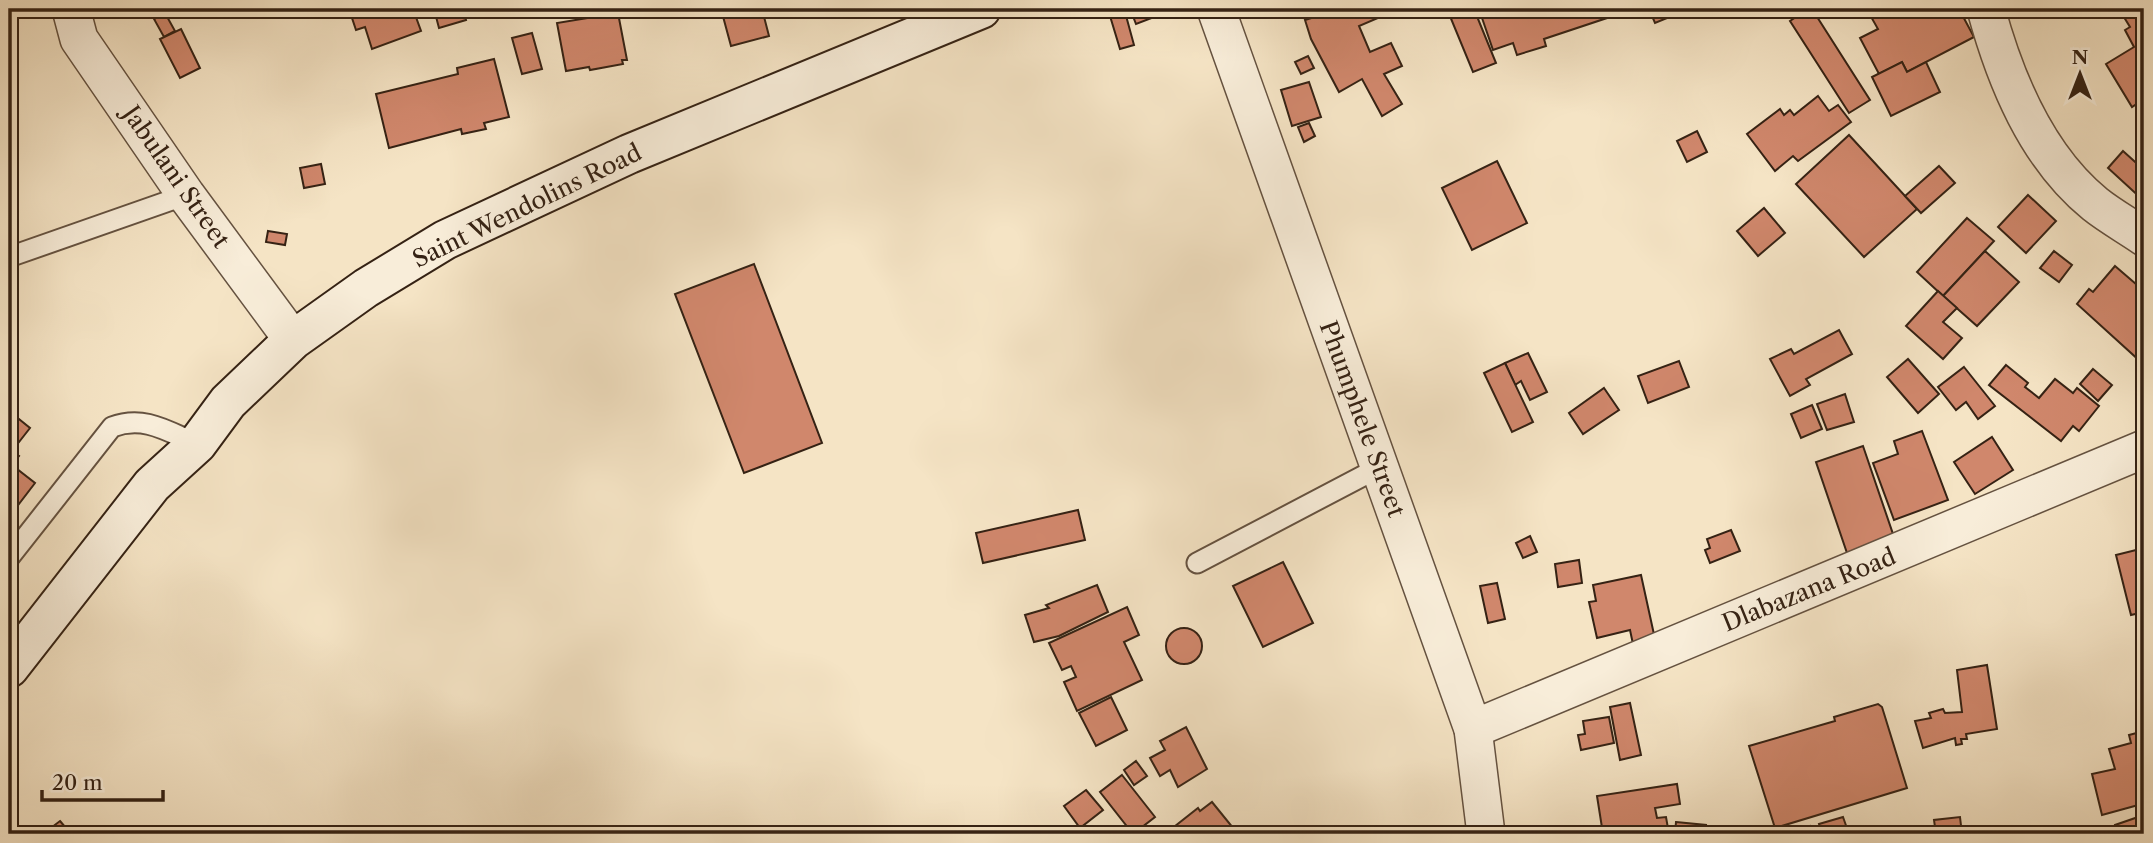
<svg xmlns="http://www.w3.org/2000/svg" width="2153" height="843" font-family="'Libre Caslon Text',serif">
<style>
.building{fill:#d0876c;stroke:#352214;stroke-width:2}
.lines{fill:none;stroke-linecap:round;stroke-linejoin:round}
.lane-casing{stroke:#655240;stroke-width:23}
.street-casing{stroke:#655240;stroke-width:40}
.secondary-casing{stroke:#352214;stroke-width:42}
.lane{stroke:#f8edd9;stroke-width:19}
.street{stroke:#f8edd9;stroke-width:37}
.secondary{stroke:#f8edd9;stroke-width:38}
.labels{text-anchor:middle;stroke-width:7;stroke-linejoin:round;paint-order:stroke}
.street-label{font-size:24px;fill:#352214;stroke:#f8edd9}
</style>
<rect width="100%" height="100%" fill="#f5e4c5"/>
<filter id="stains"><feTurbulence type="fractalNoise" baseFrequency=".00286" numOctaves="4"/><feColorMatrix values="0 0 0 0 .2 0 0 0 0 .09 0 0 0 0 .02 0 0 0 .5 -.17"/></filter>
<radialGradient id="worn" r=".72"><stop offset=".6" stop-color="#630" stop-opacity="0"/><stop offset="1" stop-color="#630" stop-opacity=".3"/></radialGradient>
<g class="building">
<path d="M 349,9 L 413,9 L 421,31 L 372,49 L 365,27 L 356,30 Z"/>
<path d="M 434,9 L 463,9 L 466,20 L 439,28 Z"/>
<path d="M 721,9 L 762,9 L 769,36 L 731,46 Z"/>
<path d="M 1135,9 L 1169,9 L 1170,11 L 1136,24 L 1131,11 Z"/>
<path d="M 1340,9 L 1383,9 L 1385,15 L 1359,26 L 1370,52 L 1391,43 L 1402,66 L 1384,74 L 1402,104 L 1382,116 L 1362,79 L 1339,92 L 1311,39 L 1305,20 Z"/>
<path d="M 1447,9 L 1474,9 L 1496,63 L 1473,72 Z"/>
<path d="M 1502,9 L 1604,9 L 1607,18 L 1544,39 L 1546,46 L 1517,55 L 1513,43 L 1493,50 L 1482,18 L 1503,11 Z"/>
<path d="M 1649,9 L 1689,9 L 1655,23 Z"/>
<path d="M 1808,9 L 1812,9 L 1870,100 L 1849,113 L 1790,21 Z"/>
<path d="M 1881,9 L 1959,9 L 1974,37 L 1907,72 L 1902,62 L 1879,74 L 1860,38 L 1878,29 L 1870,15 Z"/>
<path d="M 2119,9 L 2144,9 L 2144,99 L 2132,107 L 2106,64 L 2134,47 L 2125,30 L 2130,27 Z"/>
<path d="M 1125,12 L 1134,45 L 1120,49 L 1110,16 Z"/>
<path d="M 165,13 L 175,31 L 164,37 L 154,19 Z"/>
<path d="M 618,13 L 627,60 L 622,60 L 623,64 L 590,70 L 589,67 L 566,71 L 557,23 Z"/>
<path d="M 181,29 L 200,68 L 180,78 L 160,39 Z"/>
<path d="M 532,33 L 542,69 L 522,74 L 512,38 Z"/>
<path d="M 1308,56 L 1314,68 L 1301,74 L 1295,62 Z"/>
<path d="M 494,59 L 509,117 L 484,123 L 486,129 L 462,134 L 461,129 L 389,148 L 376,94 L 458,74 L 457,68 Z"/>
<path d="M 1902,62 L 1907,72 L 1926,62 L 1940,92 L 1891,116 L 1872,77 Z"/>
<path d="M 1309,82 L 1321,117 L 1292,126 L 1281,90 Z"/>
<path d="M 1818,96 L 1829,111 L 1838,105 L 1851,122 L 1798,161 L 1793,156 L 1775,171 L 1747,134 L 1780,109 L 1784,115 L 1790,110 L 1794,115 Z"/>
<path d="M 1309,123 L 1315,136 L 1304,142 L 1298,127 Z"/>
<path d="M 1697,131 L 1707,152 L 1687,162 L 1677,141 Z"/>
<path d="M 1849,135 L 1917,209 L 1864,257 L 1796,184 Z"/>
<path d="M 2123,151 L 2144,170 L 2144,201 L 2108,168 Z"/>
<path d="M 1497,161 L 1527,223 L 1472,250 L 1442,188 Z"/>
<path d="M 321,164 L 325,184 L 304,188 L 300,168 Z"/>
<path d="M 1939,166 L 1955,183 L 1921,213 L 1905,196 Z"/>
<path d="M 2028,195 L 2056,221 L 2026,253 L 1998,227 Z"/>
<path d="M 1764,208 L 1785,233 L 1758,256 L 1737,231 Z"/>
<path d="M 1967,218 L 1994,241 L 1943,296 L 1917,272 Z"/>
<path d="M 268,231 L 287,234 L 285,245 L 266,242 Z"/>
<path d="M 1985,251 L 2019,282 L 1977,326 L 1943,296 Z"/>
<path d="M 2054,251 L 2072,265 L 2059,282 L 2040,268 Z"/>
<path d="M 754,264 L 822,443 L 744,473 L 675,294 Z"/>
<path d="M 2115,266 L 2144,291 L 2144,359 L 2141,362 L 2077,304 L 2089,289 L 2093,292 Z"/>
<path d="M 1938,291 L 1957,308 L 1943,322 L 1962,338 L 1943,359 L 1906,326 Z"/>
<path d="M 1839,330 L 1852,354 L 1806,379 L 1810,385 L 1790,396 L 1770,359 L 1791,349 L 1794,354 Z"/>
<path d="M 1528,353 L 1547,392 L 1530,400 L 1521,381 L 1515,385 L 1505,363 Z"/>
<path d="M 1908,359 L 1939,394 L 1918,413 L 1887,377 Z"/>
<path d="M 1679,361 L 1689,387 L 1648,403 L 1638,376 Z"/>
<path d="M 1505,363 L 1533,422 L 1512,432 L 1484,373 Z"/>
<path d="M 2006,365 L 2028,383 L 2025,387 L 2039,398 L 2055,379 L 2073,393 L 2077,388 L 2099,406 L 2079,431 L 2073,426 L 2061,441 L 1989,385 Z"/>
<path d="M 1964,367 L 1995,406 L 1978,419 L 1966,402 L 1956,410 L 1938,387 Z"/>
<path d="M 2093,369 L 2112,385 L 2098,401 L 2080,384 Z"/>
<path d="M 1604,388 L 1619,410 L 1583,434 L 1569,413 Z"/>
<path d="M 1845,394 L 1854,422 L 1827,430 L 1817,404 Z"/>
<path d="M 1812,405 L 1822,429 L 1801,438 L 1791,414 Z"/>
<path d="M 9,411 L 30,428 L 12,451 L 19,456 L 12,465 L 35,483 L 9,517 Z"/>
<path d="M 1922,431 L 1948,500 L 1894,520 L 1873,463 L 1898,454 L 1894,441 Z"/>
<path d="M 1992,437 L 2013,470 L 1975,494 L 1954,462 Z"/>
<path d="M 1863,446 L 1894,537 L 1847,553 L 1816,462 Z"/>
<path d="M 1078,510 L 1085,540 L 983,563 L 976,533 Z"/>
<path d="M 1731,530 L 1740,551 L 1710,563 L 1705,550 L 1710,548 L 1707,539 Z"/>
<path d="M 1530,536 L 1537,552 L 1523,558 L 1516,543 Z"/>
<path d="M 2144,548 L 2144,612 L 2131,615 L 2116,555 Z"/>
<path d="M 1579,560 L 1582,583 L 1558,587 L 1555,564 Z"/>
<path d="M 1283,562 L 1313,623 L 1263,647 L 1233,586 Z"/>
<path d="M 1641,575 L 1655,639 L 1633,644 L 1630,630 L 1597,638 L 1589,602 L 1596,601 L 1593,585 Z"/>
<path d="M 1497,583 L 1505,619 L 1488,623 L 1480,586 Z"/>
<path d="M 1097,585 L 1108,612 L 1059,636 L 1034,642 L 1025,615 L 1049,608 L 1046,605 Z"/>
<path d="M 1127,607 L 1139,635 L 1124,642 L 1142,680 L 1077,711 L 1064,682 L 1076,677 L 1071,666 L 1062,670 L 1049,643 Z"/>
<circle cx="1184" cy="646" r="18"/>
<path d="M 1987,665 L 1997,729 L 1966,734 L 1967,739 L 1961,739 L 1962,744 L 1956,745 L 1955,738 L 1923,748 L 1915,721 L 1931,718 L 1929,713 L 1943,709 L 1945,713 L 1962,712 L 1957,670 Z"/>
<path d="M 1111,697 L 1127,730 L 1096,746 L 1079,713 Z"/>
<path d="M 1630,703 L 1641,755 L 1620,760 L 1610,707 Z"/>
<path d="M 1878,704 L 1882,707 L 1907,788 L 1775,828 L 1749,746 L 1835,721 L 1834,717 Z"/>
<path d="M 1609,717 L 1614,743 L 1581,750 L 1578,735 L 1585,734 L 1583,721 Z"/>
<path d="M 1186,727 L 1207,769 L 1178,787 L 1170,770 L 1160,776 L 1150,758 L 1165,750 L 1160,741 Z"/>
<path d="M 2144,731 L 2144,809 L 2142,804 L 2102,815 L 2092,774 L 2115,769 L 2109,749 L 2131,743 L 2129,735 Z"/>
<path d="M 1136,761 L 1147,776 L 1134,785 L 1124,770 Z"/>
<path d="M 1122,775 L 1155,817 L 1133,834 L 1100,792 Z"/>
<path d="M 1677,784 L 1680,804 L 1655,808 L 1657,818 L 1666,817 L 1669,834 L 1603,834 L 1597,796 Z"/>
<path d="M 1086,790 L 1103,810 L 1080,828 L 1064,806 Z"/>
<path d="M 1212,802 L 1238,834 L 1165,834 L 1198,808 L 1200,811 Z"/>
<path d="M 2144,815 L 2144,834 L 2117,834 L 2115,825 Z"/>
<path d="M 1843,817 L 1849,834 L 1822,834 L 1819,824 Z"/>
<path d="M 1960,817 L 1962,834 L 1936,834 L 1934,820 Z"/>
<path d="M 60,821 L 71,834 L 43,834 Z"/>
<path d="M 1676,822 L 1706,825 L 1705,834 L 1675,834 Z"/>
<path d="M 1810,826 L 1812,834 L 1784,834 L 1784,833 Z"/>
</g>
<g class="lines">
<defs>
<g id="lane">
<path d="M 9,257 L 186,195"/>
<path d="M 9,558 L 112,427 C 144,415 167,431 197,444"/>
<path d="M 1197,563 L 1380,467"/>
</g>
<g id="street">
<path d="M 71,9 L 79,39 L 186,195 L 293,340"/>
<path d="M 1216,9 L 1473,729 L 1486,834"/>
<path d="M 1986,9 C 2005,79 2036,156 2095,204 C 2110,216 2128,226 2144,237"/>
<path d="M 1473,729 L 2144,449"/>
</g>
<path id="secondary" d="M 9,668 L 152,485 L 197,444 L 228,402 L 293,340 L 366,288 L 445,240 L 629,154 L 981,9"/>
</defs>
<use href="#lane" class="lane-casing"/>
<use href="#street" class="street-casing"/>
<use href="#secondary" class="secondary-casing"/>
<use href="#lane" class="lane"/>
<use href="#street" class="street"/>
<use href="#secondary" class="secondary"/>
</g>
<g class="labels">
<g class="street-label">
<text transform="translate(176 177) rotate(55)" y="8">Jabulani Street</text>
<text transform="translate(527 206) rotate(-26)" y="8">Saint Wendolins Road</text>
<text transform="translate(1362 419) rotate(70)" y="8">Phumphele Street</text>
<text transform="translate(1809 590) rotate(-22)" y="8">Dlabazana Road</text>
</g>
</g>
<rect width="2153" height="843" fill="none" stroke="#f5e4c5" stroke-width="35"/>
<rect x="10" y="10" width="2132" height="822" fill="none" stroke="#352214" stroke-width="3.5"/>
<rect x="18" y="18" width="2118" height="808" fill="none" stroke="#352214" stroke-width="2"/>
<g transform="translate(2080 74)" stroke="#f8edd9" stroke-width="5" paint-order="stroke">
<path d="M0-5L12 26L0 18L-12 26Z" fill="#352214"/>
<text y="-10" font-size="19" font-weight="bold" text-anchor="middle" fill="#352214">N</text>
</g>
<path d="M42 790v10h121v-10" fill="none" stroke="#352214" stroke-width="3.5"/>
<text x="52" y="790" font-size="21" fill="#352214" stroke="#f8edd9" stroke-width="5" paint-order="stroke">20 m</text>
<rect width="100%" height="100%" filter="url(#stains)"/>
<rect width="100%" height="100%" fill="url(#worn)"/>
</svg>
